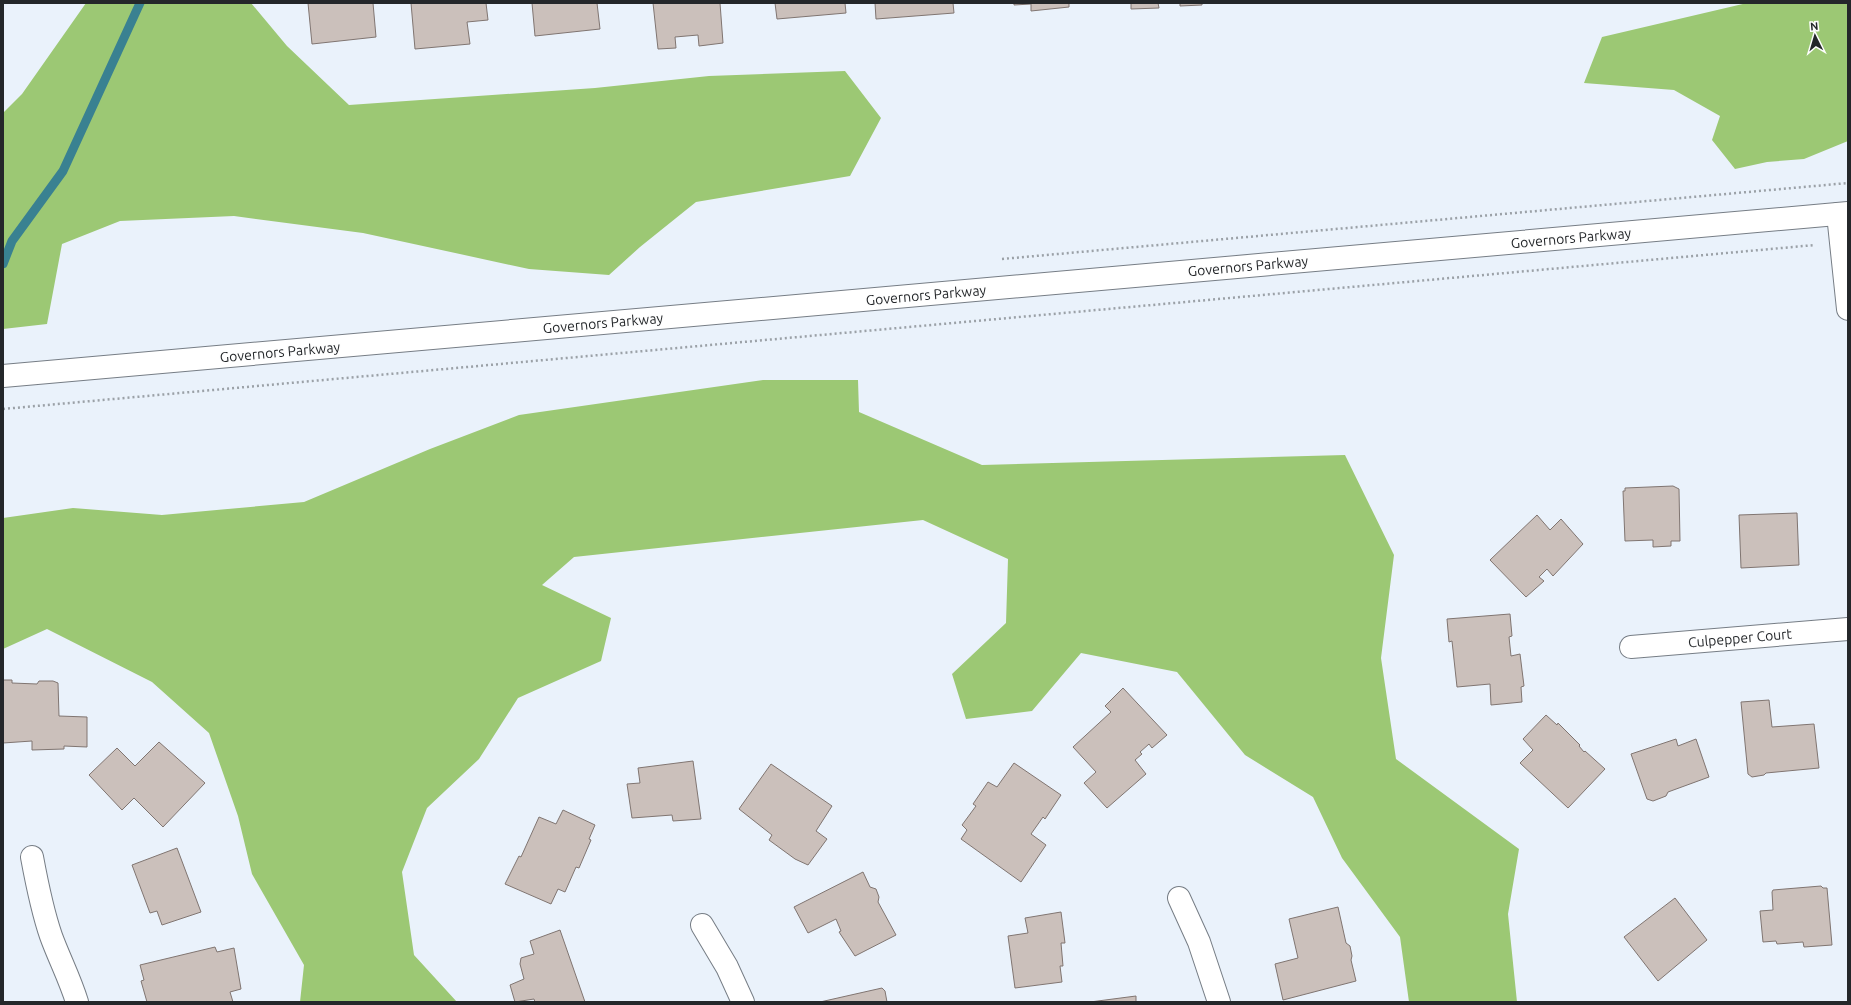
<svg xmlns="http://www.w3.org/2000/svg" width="1851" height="1005" font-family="Ubuntu,sans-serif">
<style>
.forest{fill:#9cc874}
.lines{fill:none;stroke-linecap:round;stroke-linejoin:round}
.stream{stroke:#398191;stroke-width:9}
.building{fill:#cbc0bb;stroke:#807571}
.minor-casing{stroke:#767d85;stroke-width:24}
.primary-casing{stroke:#767d85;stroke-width:24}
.path{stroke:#9ba1a7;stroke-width:2.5;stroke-dasharray:2 3;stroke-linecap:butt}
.minor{stroke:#fff;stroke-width:22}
.primary{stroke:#fff;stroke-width:22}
.labels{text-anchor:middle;stroke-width:3;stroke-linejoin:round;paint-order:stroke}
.street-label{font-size:14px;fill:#24272a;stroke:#fefefe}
</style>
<rect width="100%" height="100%" fill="#eaf2fb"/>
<g class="forest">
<path d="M 86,3 L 251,3 L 287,46 L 349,105 L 595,88 L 709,76 L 845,71 L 881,118 L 850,176 L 696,202 L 640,247 L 609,275 L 529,269 L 363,233 L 234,216 L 120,221 L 62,244 L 47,324 L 3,329 L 3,113 L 22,94 Z"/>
<path d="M 1747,3 L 1848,3 L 1848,141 L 1804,159 L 1767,162 L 1735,169 L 1712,140 L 1720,116 L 1674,90 L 1584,83 L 1602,37 Z"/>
<path d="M 763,380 L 858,380 L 859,412 L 982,465 L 1345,455 L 1394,555 L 1381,658 L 1396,759 L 1519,849 L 1508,914 L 1517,1002 L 1409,1002 L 1400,937 L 1342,858 L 1313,797 L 1245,755 L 1177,672 L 1081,653 L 1032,711 L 966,719 L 952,674 L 1006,623 L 1008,559 L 923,520 L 574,557 L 542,585 L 611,618 L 601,661 L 518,698 L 479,759 L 427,808 L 402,872 L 414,955 L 457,1002 L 300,1002 L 304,965 L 252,874 L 238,816 L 209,733 L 152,682 L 47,629 L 3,649 L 3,518 L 73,508 L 162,515 L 304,502 L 430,449 L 519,415 Z"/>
</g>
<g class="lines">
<path class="stream" d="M 3,264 L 12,241 L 63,171 L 140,3"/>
</g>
<g class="building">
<path d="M 308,3 L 373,3 L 376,37 L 312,44 Z"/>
<path d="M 411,3 L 486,3 L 488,20 L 467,22 L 470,44 L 415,49 Z"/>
<path d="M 532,3 L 597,3 L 600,29 L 535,36 Z"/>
<path d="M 653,3 L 720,3 L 723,43 L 699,46 L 698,35 L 675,37 L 676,48 L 658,49 Z"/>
<path d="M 775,3 L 845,3 L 846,13 L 777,19 Z"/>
<path d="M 875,3 L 953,3 L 954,13 L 876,19 Z"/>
<path d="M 1014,3 L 1069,3 L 1069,7 L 1031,11 L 1031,4 L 1014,5 Z"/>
<path d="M 1131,3 L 1158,3 L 1159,8 L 1131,9 Z"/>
<path d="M 1180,3 L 1202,3 L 1202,5 L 1180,6 Z"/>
<path d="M 1673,486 L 1679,489 L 1680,541 L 1671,541 L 1671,546 L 1653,547 L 1653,540 L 1625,541 L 1623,491 L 1625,491 L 1625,488 Z"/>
<path d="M 1797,513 L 1799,565 L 1741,568 L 1739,515 Z"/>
<path d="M 1537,515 L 1550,530 L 1561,519 L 1583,544 L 1553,576 L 1547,569 L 1539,577 L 1544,581 L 1526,597 L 1490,560 Z"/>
<path d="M 1510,614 L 1512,636 L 1509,637 L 1511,656 L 1520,654 L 1524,686 L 1521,687 L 1522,702 L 1491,705 L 1490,684 L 1457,687 L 1452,641 L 1449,642 L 1447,619 Z"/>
<path d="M 3,680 L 12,680 L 12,683 L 37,684 L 39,681 L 53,681 L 58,683 L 59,716 L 87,717 L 87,747 L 64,746 L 64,749 L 32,750 L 32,741 L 3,743 Z"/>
<path d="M 1123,688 L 1167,735 L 1152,748 L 1149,744 L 1140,752 L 1142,754 L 1135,760 L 1146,774 L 1107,808 L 1084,783 L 1096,772 L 1073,747 L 1111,712 L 1105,706 Z"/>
<path d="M 1769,700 L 1772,727 L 1814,724 L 1819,768 L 1766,773 L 1764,775 L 1752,777 L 1748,774 L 1741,702 Z"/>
<path d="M 1546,715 L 1557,725 L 1558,723 L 1580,745 L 1579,746 L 1584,752 L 1585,751 L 1605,769 L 1568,808 L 1520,763 L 1533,750 L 1523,739 Z"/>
<path d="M 1676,739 L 1678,746 L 1696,739 L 1709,777 L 1668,792 L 1666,796 L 1653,801 L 1647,799 L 1631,754 Z"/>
<path d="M 159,742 L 205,783 L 163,827 L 134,798 L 122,810 L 89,775 L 117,748 L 135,766 Z"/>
<path d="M 693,761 L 701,819 L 673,821 L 672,815 L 632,818 L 627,784 L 640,783 L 638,768 Z"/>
<path d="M 1014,763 L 1061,795 L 1045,819 L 1043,817 L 1031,834 L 1046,845 L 1021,882 L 961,839 L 967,830 L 962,825 L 976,806 L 973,804 L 988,782 L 997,787 Z"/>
<path d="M 771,764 L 832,806 L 816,831 L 827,839 L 808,865 L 795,859 L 769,840 L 772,835 L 739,809 Z"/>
<path d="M 563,810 L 595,825 L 589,839 L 591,840 L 579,868 L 576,867 L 565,892 L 558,889 L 551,904 L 505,884 L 519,856 L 521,857 L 539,817 L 556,824 Z"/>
<path d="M 177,848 L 201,912 L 162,925 L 157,911 L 150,913 L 132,865 Z"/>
<path d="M 863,872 L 870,887 L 876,889 L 879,897 L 878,902 L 896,935 L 855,956 L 839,932 L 841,931 L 836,919 L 808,933 L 794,907 Z"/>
<path d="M 1821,886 L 1823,888 L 1827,888 L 1832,945 L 1804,947 L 1803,942 L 1777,944 L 1776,941 L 1763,942 L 1760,911 L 1773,910 L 1772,892 L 1773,890 Z"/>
<path d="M 1675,898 L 1707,940 L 1658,981 L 1624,937 Z"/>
<path d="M 1338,907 L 1346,943 L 1350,946 L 1352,956 L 1351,960 L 1356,981 L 1283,1000 L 1275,964 L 1298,958 L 1289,919 Z"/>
<path d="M 1061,912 L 1065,943 L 1061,943 L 1063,966 L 1060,966 L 1062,982 L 1015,988 L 1008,936 L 1028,933 L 1025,918 Z"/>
<path d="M 560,930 L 585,1002 L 535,1002 L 534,999 L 515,1002 L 510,985 L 524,979 L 520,964 L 521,958 L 534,954 L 530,941 Z"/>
<path d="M 215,947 L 217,952 L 234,948 L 241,989 L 230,992 L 233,1002 L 147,1002 L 141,981 L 144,980 L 140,965 Z"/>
<path d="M 882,988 L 885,991 L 887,1002 L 820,1002 Z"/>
<path d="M 1136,996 L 1136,1002 L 1090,1002 Z"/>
</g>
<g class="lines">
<defs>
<g id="minor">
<path d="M 1838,214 L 1848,309"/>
<path d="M 1631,647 L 1848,629"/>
<path d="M 32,857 C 37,884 42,910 51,936 C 59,958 70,979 77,1002"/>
<path d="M 1179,898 L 1199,942 L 1219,1002"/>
<path d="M 702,925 L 727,967 L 743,1002"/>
</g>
<path id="primary" d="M 3,376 L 1848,213"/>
</defs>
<use href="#minor" class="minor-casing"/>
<use href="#primary" class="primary-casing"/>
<g class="path">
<path d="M 1002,259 L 1848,183"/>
<path d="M 3,409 L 1815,245"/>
</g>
<use href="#minor" class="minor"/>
<use href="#primary" class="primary"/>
</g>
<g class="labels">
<g class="street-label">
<text transform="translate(1571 238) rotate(-5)" y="5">Governors Parkway</text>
<text transform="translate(1248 266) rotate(-5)" y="5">Governors Parkway</text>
<text transform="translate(926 295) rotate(-5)" y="5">Governors Parkway</text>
<text transform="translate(603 323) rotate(-5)" y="5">Governors Parkway</text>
<text transform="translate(280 352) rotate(-5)" y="5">Governors Parkway</text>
<text transform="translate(1740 638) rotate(-5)" y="5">Culpepper Court</text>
</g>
</g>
<rect width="1851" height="1005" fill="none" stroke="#24272a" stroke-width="8"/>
<g transform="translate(1815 36) rotate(355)" stroke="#fefefe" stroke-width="3" paint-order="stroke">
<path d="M0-3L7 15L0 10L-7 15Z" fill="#24272a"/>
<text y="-6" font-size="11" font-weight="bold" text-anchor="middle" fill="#24272a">N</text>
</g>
</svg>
